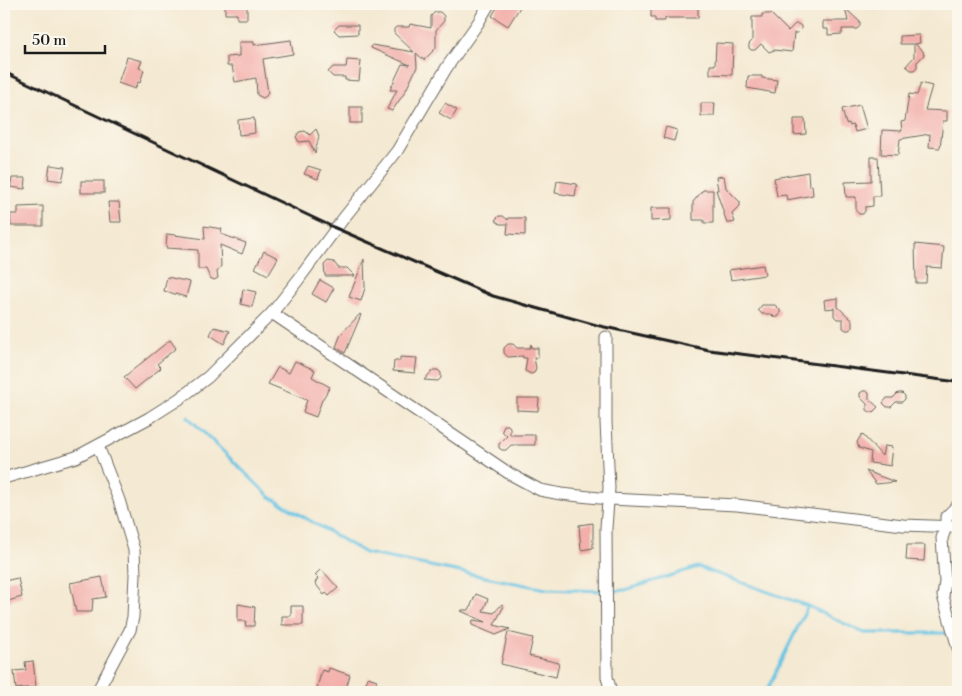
<svg xmlns="http://www.w3.org/2000/svg" width="962" height="696" font-family="'Libre Bodoni',serif">
<style>
.lines{fill:none;stroke-linecap:round;stroke-linejoin:round}
.stream{stroke:#66c4e4;stroke-width:3}
.building{fill:#f3afaa}
.minor-casing{stroke:#68645c;stroke-width:13}
.minor{stroke:#fff;stroke-width:11}
.rail{stroke:#1c1c1c;stroke-width:3}
</style>
<rect width="100%" height="100%" fill="#fbf7ec"/>
<filter id="ink" filterUnits="userSpaceOnUse"><feTurbulence type="fractalNoise" baseFrequency=".02" numOctaves="2"/><feDisplacementMap in="SourceGraphic" scale="10" xChannelSelector="R" yChannelSelector="G"/><feConvolveMatrix kernelMatrix="1 2 1 2 8 2 1 2 1" color-interpolation-filters="sRGB"/></filter>
<filter id="wash" filterUnits="userSpaceOnUse"><feTurbulence type="fractalNoise" baseFrequency=".0096" numOctaves="4" result="noise"/><feDisplacementMap in="SourceGraphic" scale="20" xChannelSelector="R" yChannelSelector="G"/><feGaussianBlur stdDeviation="1.12" result="paint"/><feColorMatrix in="noise" values="0 0 0 0 0 0 0 0 0 0 0 0 0 0 0 0 0 1.4 0 .05"/><feComposite in="paint" operator="in"/></filter>
<g filter="url(#wash)">
<rect width="100%" height="100%" fill="#f4e9d2"/>
<g class="lines">
<g class="stream">
<path d="M 188,417 L 270,497 L 365,553 L 546,589 L 604,591"/>
<path d="M 610,591 L 625,590 L 698,567 L 808,606 L 864,633 L 950,633"/>
<path d="M 766,692 L 808,606"/>
</g>
</g>
<g id="blocks">
<g class="building">
<path d="M 225,4 L 247,4 L 247,19 L 237,19 L 237,14 L 225,14 Z"/>
<path d="M 499,4 L 522,4 L 508,26 L 492,16 Z"/>
<path d="M 651,4 L 698,4 L 698,18 L 665,18 L 665,21 L 655,21 L 655,17 L 651,17 Z"/>
<path d="M 845,8 L 860,22 L 860,26 L 857,29 L 842,29 L 842,34 L 828,35 L 828,29 L 823,29 L 823,21 L 848,21 Z"/>
<path d="M 435,12 L 440,12 L 444,16 L 444,21 L 436,30 L 436,48 L 424,60 L 416,53 L 417,67 L 405,92 L 392,111 L 387,109 L 397,90 L 390,90 L 402,64 L 410,65 L 371,48 L 372,45 L 414,52 L 394,33 L 394,29 L 396,27 L 409,27 L 410,24 L 431,28 L 431,16 Z"/>
<path d="M 762,14 L 771,14 L 788,31 L 795,24 L 798,24 L 801,26 L 801,30 L 798,33 L 794,33 L 792,52 L 774,50 L 769,52 L 761,44 L 755,50 L 751,50 L 749,48 L 749,44 L 752,41 L 752,17 L 762,17 Z"/>
<path d="M 339,25 L 358,25 L 358,34 L 339,35 L 334,30 Z"/>
<path d="M 919,35 L 920,43 L 915,44 L 923,51 L 924,55 L 917,62 L 917,67 L 914,70 L 911,70 L 906,66 L 914,57 L 914,44 L 900,44 L 900,36 Z"/>
<path d="M 291,40 L 293,54 L 263,59 L 268,93 L 266,96 L 263,98 L 257,95 L 256,78 L 235,82 L 232,66 L 227,66 L 227,57 L 239,56 L 239,42 L 254,42 L 254,45 Z"/>
<path d="M 716,43 L 733,44 L 732,75 L 710,74 L 710,65 L 715,65 Z"/>
<path d="M 127,57 L 142,61 L 139,68 L 144,70 L 140,83 L 138,82 L 135,89 L 118,83 Z"/>
<path d="M 347,60 L 361,61 L 359,81 L 345,80 L 345,77 L 333,77 L 328,72 L 333,67 L 346,67 Z"/>
<path d="M 748,76 L 762,76 L 762,78 L 777,80 L 775,93 L 747,88 Z"/>
<path d="M 921,83 L 932,86 L 925,110 L 947,111 L 947,121 L 943,121 L 940,148 L 929,147 L 930,134 L 900,139 L 898,155 L 881,154 L 882,130 L 902,131 L 901,122 L 905,121 L 909,94 L 917,95 Z"/>
<path d="M 445,103 L 457,110 L 451,120 L 439,113 Z"/>
<path d="M 701,103 L 715,103 L 714,116 L 701,116 Z"/>
<path d="M 860,105 L 867,129 L 855,132 L 853,125 L 850,126 L 849,123 L 846,124 L 842,109 Z"/>
<rect x="350" y="107" width="12" height="16"/>
<path d="M 254,118 L 255,133 L 239,135 L 238,120 Z"/>
<path d="M 794,119 L 805,119 L 806,134 L 794,135 Z"/>
<path d="M 666,127 L 677,130 L 674,141 L 663,138 Z"/>
<path d="M 316,129 L 319,136 L 315,153 L 309,141 L 299,142 L 296,137 L 299,132 L 305,131 L 310,135 Z"/>
<path d="M 871,157 L 878,157 L 880,196 L 873,196 L 873,206 L 865,207 L 865,211 L 863,214 L 859,214 L 856,211 L 856,197 L 846,197 L 845,182 L 871,181 Z"/>
<path d="M 50,165 L 65,167 L 62,181 L 48,179 Z"/>
<path d="M 308,166 L 321,170 L 318,179 L 304,174 Z"/>
<path d="M 808,172 L 809,186 L 812,185 L 813,195 L 787,200 L 786,195 L 777,196 L 774,178 Z"/>
<path d="M 724,176 L 726,188 L 740,202 L 740,206 L 732,214 L 735,222 L 730,223 L 727,223 L 716,190 L 718,190 L 716,177 Z"/>
<path d="M 12,178 L 26,178 L 25,189 L 10,187 Z"/>
<rect x="81" y="181" width="23" height="12"/>
<path d="M 557,181 L 577,184 L 575,196 L 555,193 Z"/>
<path d="M 703,190 L 713,190 L 713,223 L 704,223 L 704,220 L 693,220 L 693,202 Z"/>
<path d="M 108,202 L 119,202 L 121,222 L 110,222 Z"/>
<path d="M 43,206 L 43,226 L 11,226 L 10,214 L 18,214 L 18,207 Z"/>
<path d="M 651,208 L 671,208 L 671,220 L 651,221 Z"/>
<path d="M 499,216 L 503,216 L 508,220 L 508,218 L 525,218 L 525,235 L 507,234 L 508,224 L 500,224 L 495,220 Z"/>
<path d="M 204,226 L 222,229 L 221,234 L 246,243 L 242,254 L 220,245 L 221,266 L 217,272 L 218,278 L 214,280 L 210,278 L 206,269 L 198,269 L 198,250 L 166,248 L 167,234 L 205,239 Z"/>
<path d="M 915,244 L 944,247 L 942,268 L 927,267 L 926,283 L 916,283 Z"/>
<path d="M 264,251 L 278,258 L 268,275 L 255,268 Z"/>
<path d="M 364,259 L 365,288 L 361,301 L 349,297 Z"/>
<path d="M 328,261 L 334,262 L 338,268 L 347,268 L 355,276 L 325,276 L 324,265 Z"/>
<path d="M 763,265 L 765,275 L 731,280 L 729,270 Z"/>
<path d="M 167,277 L 190,282 L 186,297 L 164,291 Z"/>
<path d="M 320,280 L 334,288 L 326,302 L 312,294 Z"/>
<path d="M 243,289 L 256,292 L 252,307 L 241,304 Z"/>
<path d="M 838,298 L 838,307 L 852,320 L 852,328 L 849,330 L 846,330 L 843,328 L 843,319 L 837,319 L 834,316 L 834,308 L 825,309 L 824,300 Z"/>
<path d="M 762,305 L 775,305 L 780,310 L 780,314 L 778,317 L 774,317 L 771,314 L 762,314 L 758,310 Z"/>
<path d="M 360,314 L 361,315 L 345,353 L 336,347 L 341,334 Z"/>
<path d="M 214,327 L 230,331 L 224,344 L 210,335 Z"/>
<path d="M 170,340 L 176,348 L 157,364 L 161,368 L 135,389 L 124,377 Z"/>
<path d="M 508,344 L 513,344 L 517,348 L 530,348 L 531,344 L 532,348 L 538,348 L 538,358 L 534,358 L 536,368 L 534,373 L 531,374 L 525,371 L 527,358 L 523,358 L 523,356 L 508,357 L 504,353 L 504,348 Z"/>
<path d="M 400,357 L 417,358 L 415,373 L 393,371 L 394,361 L 400,361 Z"/>
<path d="M 295,361 L 315,370 L 312,377 L 330,387 L 322,400 L 316,417 L 303,412 L 307,400 L 268,384 L 278,367 L 289,373 Z"/>
<path d="M 433,370 L 438,370 L 441,373 L 441,378 L 438,381 L 424,380 Z"/>
<path d="M 863,391 L 866,391 L 869,393 L 869,399 L 878,407 L 873,412 L 870,412 L 867,410 L 867,404 L 860,397 L 860,393 Z"/>
<path d="M 898,393 L 902,393 L 905,396 L 905,399 L 902,402 L 896,402 L 891,407 L 887,407 L 883,403 L 887,398 L 893,398 Z"/>
<path d="M 517,398 L 539,398 L 538,411 L 517,410 Z"/>
<path d="M 504,425 L 508,425 L 510,427 L 510,435 L 535,435 L 535,445 L 511,445 L 506,450 L 502,450 L 499,448 L 499,444 L 507,436 L 502,431 Z"/>
<path d="M 862,434 L 882,456 L 884,446 L 892,447 L 890,464 L 892,466 L 870,463 L 871,452 L 859,448 L 857,442 Z"/>
<path d="M 866,471 L 895,482 L 876,484 Z"/>
<path d="M 593,523 L 593,548 L 581,550 L 579,525 Z"/>
<path d="M 907,545 L 925,545 L 924,561 L 906,560 Z"/>
<path d="M 321,569 L 338,588 L 329,596 L 326,593 L 324,595 L 315,583 L 318,578 L 315,575 Z"/>
<path d="M 102,577 L 106,597 L 93,599 L 92,612 L 76,612 L 70,583 Z"/>
<path d="M 18,578 L 22,597 L 8,601 L 4,581 Z"/>
<path d="M 476,594 L 488,599 L 483,611 L 494,613 L 502,604 L 504,606 L 494,625 L 510,629 L 496,635 L 472,625 L 473,620 L 486,622 L 461,611 L 462,610 L 469,610 Z"/>
<path d="M 238,604 L 255,607 L 254,626 L 245,626 L 246,621 L 238,621 Z"/>
<path d="M 291,606 L 303,606 L 303,625 L 282,625 L 282,616 L 291,616 Z"/>
<path d="M 508,632 L 533,638 L 529,656 L 559,663 L 556,677 L 501,664 Z"/>
<path d="M 33,661 L 36,687 L 16,689 L 14,671 L 26,670 L 25,662 Z"/>
<path d="M 329,668 L 350,675 L 345,692 L 321,692 L 316,691 L 322,670 L 328,672 Z"/>
<path d="M 368,677 L 377,680 L 372,692 L 363,692 Z"/>
</g>
</g>
</g>
<g filter="url(#ink)">
<use href="#blocks" fill-opacity="0" stroke="#68645c" stroke-width="1"/>
<g class="lines">
<defs>
<g id="minor">
<path d="M 272,313 L 510,474 L 540,490 L 561,494 L 609,499 L 737,505 L 903,525 L 958,527"/>
<path d="M 606,337 L 606,422 L 609,488 L 606,528 L 607,677 L 611,692"/>
<path d="M 4,478 L 76,457 L 149,418 L 179,399 L 208,377 L 272,313 L 298,280 L 343,219 L 397,151 L 447,67 L 478,23 L 489,4"/>
<path d="M 958,505 L 946,517 L 946,527 L 942,538 L 945,582 L 943,596 L 958,648"/>
<path d="M 97,692 L 130,630 L 133,617 L 135,575 L 134,550 L 119,500 L 98,446"/>
</g>
</defs>
<use href="#minor" class="minor-casing"/>
<use href="#minor" class="minor"/>
<path class="rail" d="M 4,72 L 333,227 L 493,296 L 600,326 L 709,350 L 958,382"/>
</g>
</g>
<rect width="962" height="696" fill="none" stroke="#fbf7ec" stroke-width="20"/>
<path d="M25 45v8h80v-8" fill="none" stroke="#1c1c1c" stroke-width="2.5"/>
<text x="32" y="45" font-size="15" fill="#1c1c1c" stroke="#fbf7ec" stroke-width="4" paint-order="stroke">50 m</text>
</svg>
